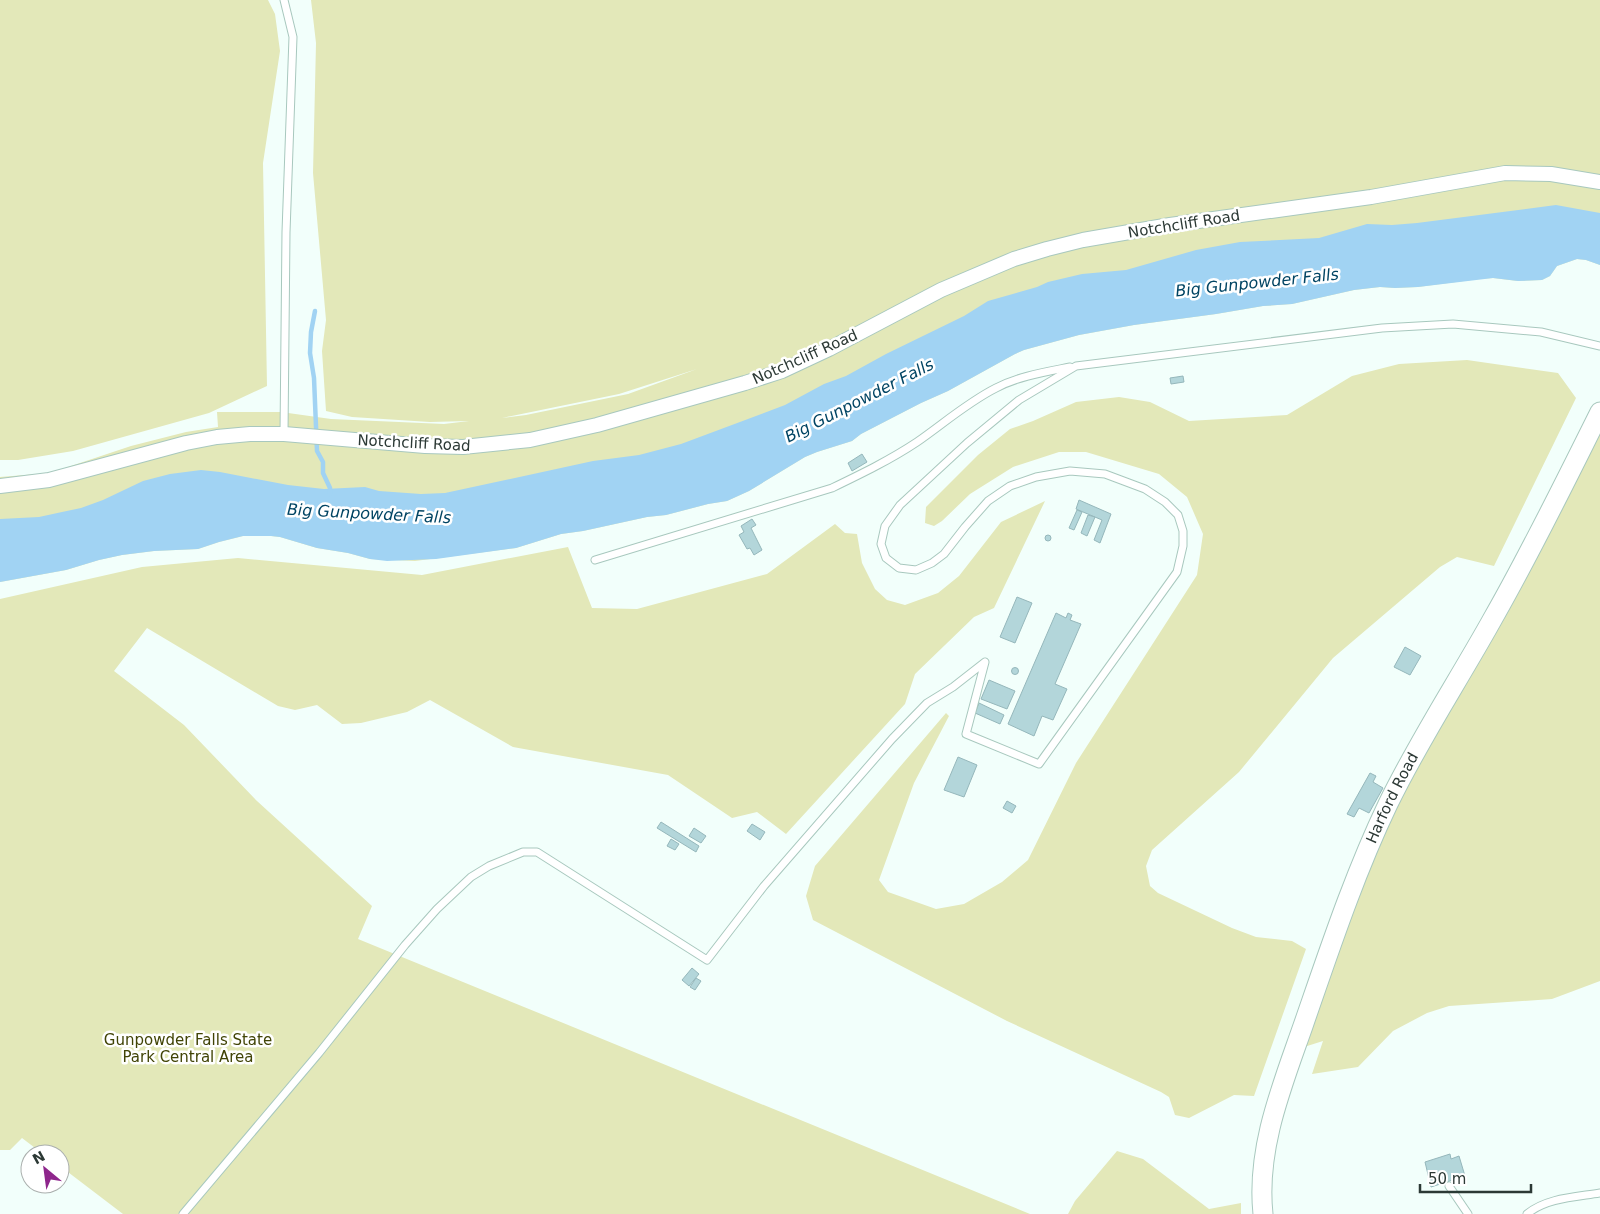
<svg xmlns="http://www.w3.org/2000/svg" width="1600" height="1214" font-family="'DejaVu Sans',sans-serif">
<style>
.green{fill:#e3e8b9;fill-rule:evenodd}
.water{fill:#a1d3f3}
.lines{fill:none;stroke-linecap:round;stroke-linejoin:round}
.stream{stroke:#a1d3f3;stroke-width:4.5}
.building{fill:#b3d6da;stroke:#95b7bb}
.service-casing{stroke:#a8c8be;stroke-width:9}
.minor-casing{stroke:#a8c8be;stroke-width:16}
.secondary-casing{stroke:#a8c8be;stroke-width:21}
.service{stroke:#fff;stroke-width:7}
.minor{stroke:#fff;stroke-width:14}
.secondary{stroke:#fff;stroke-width:19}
.labels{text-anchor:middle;stroke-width:5;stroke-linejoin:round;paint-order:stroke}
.street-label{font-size:15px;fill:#2c3935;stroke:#fff}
.park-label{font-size:15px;fill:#414406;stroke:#fff}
.water-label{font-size:16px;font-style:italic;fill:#004463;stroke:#fff}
</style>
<rect width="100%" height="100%" fill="#f2fffb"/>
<g class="green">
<path d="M 0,0 L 268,0 L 275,14 L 280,51 L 263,163 L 267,386 L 209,413 L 73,451 L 18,460 L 0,460 Z"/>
<path d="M 311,0 L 1600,0 L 1600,265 L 1586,260 L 1577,259 L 1557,266 L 1550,276 L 1542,280 L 1518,281 L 1493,278 L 1479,279 L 1418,287 L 1395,288 L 1380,287 L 1354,290 L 1292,304 L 1263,306 L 1216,314 L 1134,325 L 1079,335 L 1024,350 L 1015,354 L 948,391 L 921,403 L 861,434 L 852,441 L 817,452 L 805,457 L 749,491 L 727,501 L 708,504 L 666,515 L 647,517 L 583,531 L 561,534 L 516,548 L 415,561 L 370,559 L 348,553 L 317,548 L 280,537 L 271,536 L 243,536 L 219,542 L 198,549 L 154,551 L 122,555 L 99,560 L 66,570 L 0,582 L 0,477 L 50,473 L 131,446 L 186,432 L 218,427 L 217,412 L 281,412 L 331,419 L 444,424 L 469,421 L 430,422 L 352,417 L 326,411 L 322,351 L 326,320 L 313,173 L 316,43 ZM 697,369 L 628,394 L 526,415 L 502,418 L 619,394 Z"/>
<path d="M 1467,360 L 1558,373 L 1576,398 L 1494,566 L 1457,557 L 1440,567 L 1333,658 L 1239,772 L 1152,850 L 1146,866 L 1150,886 L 1158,893 L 1232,928 L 1256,937 L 1292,941 L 1306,949 L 1254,1096 L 1234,1095 L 1189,1118 L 1175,1115 L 1169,1097 L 1161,1092 L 1007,1021 L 813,920 L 806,896 L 815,866 L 946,713 L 949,716 L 914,783 L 879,880 L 888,892 L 936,909 L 964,904 L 1002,882 L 1028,860 L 1076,763 L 1197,575 L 1203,534 L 1187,497 L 1159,474 L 1086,452 L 1059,452 L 1013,467 L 970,494 L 942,521 L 934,526 L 925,523 L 926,507 L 978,455 L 1010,429 L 1033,421 L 1076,402 L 1119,397 L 1150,402 L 1189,421 L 1287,415 L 1352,376 L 1399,364 Z"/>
<path d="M 1600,433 L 1600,981 L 1552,999 L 1449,1006 L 1427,1013 L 1393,1031 L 1358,1067 L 1312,1074 L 1323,1041 L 1304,1047 L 1348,920 L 1391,814 L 1538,552 Z"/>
<path d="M 1045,501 L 994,608 L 974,617 L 915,674 L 905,704 L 786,834 L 757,812 L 732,818 L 668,775 L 513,747 L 430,700 L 407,712 L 361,723 L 342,724 L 317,705 L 295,710 L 278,706 L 147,628 L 114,671 L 184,725 L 257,801 L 372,906 L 358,939 L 1030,1214 L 123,1214 L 60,1166 L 60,1154 L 43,1154 L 22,1138 L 10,1150 L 0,1150 L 0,599 L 142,567 L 238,558 L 422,575 L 568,547 L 592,608 L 637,609 L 767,574 L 835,524 L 845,533 L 857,534 L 862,563 L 875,589 L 887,600 L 905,605 L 938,593 L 959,576 L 1001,522 Z"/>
<path d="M 1117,1151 L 1143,1159 L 1209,1209 L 1241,1203 L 1241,1214 L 1068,1214 L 1075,1201 Z"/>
</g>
<path class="water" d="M 1556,205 L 1600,213 L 1600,265 L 1586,260 L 1577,259 L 1557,266 L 1550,276 L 1542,280 L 1518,281 L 1493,278 L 1418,287 L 1395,288 L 1380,287 L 1354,290 L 1292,304 L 1263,306 L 1216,314 L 1134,325 L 1079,335 L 1024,350 L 1015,354 L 948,391 L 921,403 L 861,434 L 852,441 L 817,452 L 805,457 L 749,491 L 727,501 L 708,504 L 666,515 L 647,517 L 583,531 L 561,534 L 516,548 L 436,559 L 387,561 L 370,559 L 348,553 L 317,548 L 280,537 L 271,536 L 243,536 L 219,542 L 198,549 L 154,551 L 122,555 L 99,560 L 66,570 L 0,582 L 0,519 L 39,517 L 62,512 L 81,508 L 103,500 L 143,481 L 170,474 L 201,470 L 220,472 L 288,485 L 324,489 L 365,487 L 379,491 L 421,494 L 445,493 L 593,461 L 639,455 L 681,444 L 785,405 L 824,384 L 846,376 L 886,354 L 964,316 L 988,301 L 1037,287 L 1048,282 L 1082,274 L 1126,270 L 1196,250 L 1240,242 L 1319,238 L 1367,224 L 1392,225 L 1417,223 Z"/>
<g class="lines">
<path class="stream" d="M 315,311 L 311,332 L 310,353 L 314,378 L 317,451 L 323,462 L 323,473 L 330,488 L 330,494"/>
</g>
<g class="building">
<path d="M 1183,376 L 1184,382 L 1171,384 L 1170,378 Z"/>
<path d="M 862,454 L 867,462 L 852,471 L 848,463 Z"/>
<path d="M 1079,500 L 1111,514 L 1100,543 L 1094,540 L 1102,520 L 1076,509 Z"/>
<path d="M 1077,510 L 1082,512 L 1074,530 L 1069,528 Z"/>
<path d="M 1088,515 L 1095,517 L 1087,536 L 1081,533 Z"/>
<path d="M 752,519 L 756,525 L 751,528 L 762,550 L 754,555 L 750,548 L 747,549 L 739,535 L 744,532 L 741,526 Z"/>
<circle cx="1048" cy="538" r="3"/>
<path d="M 1017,597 L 1032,603 L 1015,643 L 1000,637 Z"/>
<path d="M 1056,613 L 1066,618 L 1068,613 L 1072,615 L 1070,620 L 1081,624 L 1055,684 L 1067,689 L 1053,720 L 1042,716 L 1034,736 L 1008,724 Z"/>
<path d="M 1405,647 L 1421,656 L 1410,675 L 1394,667 Z"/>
<circle cx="1015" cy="671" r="3.5"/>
<path d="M 989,680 L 1015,691 L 1007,709 L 981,699 Z"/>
<path d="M 979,703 L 1004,715 L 1000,724 L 975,713 Z"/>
<path d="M 958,757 L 977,765 L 964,797 L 944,790 Z"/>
<path d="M 1370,773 L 1376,776 L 1373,782 L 1383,788 L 1369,813 L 1359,808 L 1354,817 L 1347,814 Z"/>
<path d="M 1007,801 L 1016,806 L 1012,813 L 1003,808 Z"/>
<path d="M 661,822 L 699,846 L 696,852 L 657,828 Z"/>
<path d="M 752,824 L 765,832 L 760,840 L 747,831 Z"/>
<path d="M 694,828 L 706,836 L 701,843 L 689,836 Z"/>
<path d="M 671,839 L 679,844 L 675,850 L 667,846 Z"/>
<path d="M 692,968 L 699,974 L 689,986 L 682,980 Z"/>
<path d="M 696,978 L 701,981 L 695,990 L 690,987 Z"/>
<path d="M 1450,1154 L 1451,1159 L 1459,1156 L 1465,1176 L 1431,1187 L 1425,1162 Z"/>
</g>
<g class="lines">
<defs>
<g id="service">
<path d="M 284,434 L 286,232 L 293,37 L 284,0"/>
<path d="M 595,560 L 832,488 C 861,474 890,460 917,442 C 943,424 968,402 996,388 C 1019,376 1045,372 1070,367"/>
<path d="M 1449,1186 L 1468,1214"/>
<path d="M 183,1214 L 319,1053 L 405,945 L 437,909 L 471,877 L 489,866 L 523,852 L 537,852 L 707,960 L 764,886 L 892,739 L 927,703 L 953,687 L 985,662 L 966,734 L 1039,764 L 1177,572 L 1183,546 L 1183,531 L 1178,515 L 1165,502 L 1145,489 L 1105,474 L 1070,471 L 1036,477 L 1010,486 L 988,501 L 965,527 L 944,554 L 932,563 L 916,570 L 899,568 L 886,558 L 881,544 L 885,526 L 900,505 L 967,443 L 1019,400 L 1076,366 L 1382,328 L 1453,324 L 1541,332 L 1600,346"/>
<path d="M 1527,1214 C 1546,1198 1576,1197 1600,1193"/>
</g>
<path id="minor" d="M 0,486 L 49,480 L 186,443 L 217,437 L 250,434 L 284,434 L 425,446 L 463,447 L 530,440 L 597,425 L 745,383 L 782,371 L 829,349 L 941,290 L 1014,259 L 1047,249 L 1083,240 L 1170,225 L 1371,197 L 1505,173 L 1551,174 L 1600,182"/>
<g id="secondary">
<path id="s1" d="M 1263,1214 C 1256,1149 1282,1086 1303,1026 C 1329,951 1354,875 1388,804 C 1419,740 1458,681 1492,620 C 1531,552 1565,482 1600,412"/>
</g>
</defs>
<use href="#service" class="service-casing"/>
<use href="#minor" class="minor-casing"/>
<use href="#secondary" class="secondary-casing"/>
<use href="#service" class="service"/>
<use href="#minor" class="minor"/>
<use href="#secondary" class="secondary"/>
</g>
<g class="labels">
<g class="street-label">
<text transform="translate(1184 224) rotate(-9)" y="5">Notchcliff Road</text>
<text transform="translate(805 357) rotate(-24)" y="5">Notchcliff Road</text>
<text transform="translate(414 443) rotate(3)" y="5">Notchcliff Road</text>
<text dy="5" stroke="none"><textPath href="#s1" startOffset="439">Harford Road</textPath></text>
</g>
<g class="park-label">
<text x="188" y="1045">Gunpowder Falls State<tspan x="188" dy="17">Park Central Area</tspan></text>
</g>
<g class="water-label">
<text transform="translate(1257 282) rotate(-6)" y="6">Big Gunpowder Falls</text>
<text transform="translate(859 400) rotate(-27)" y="6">Big Gunpowder Falls</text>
<text transform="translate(369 513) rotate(3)" y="6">Big Gunpowder Falls</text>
</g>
</g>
<g transform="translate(45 1169) rotate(331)"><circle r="24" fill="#ffffff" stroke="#abb0ae"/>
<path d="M0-4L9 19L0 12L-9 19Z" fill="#8e268c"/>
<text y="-8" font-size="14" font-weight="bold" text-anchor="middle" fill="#2c3935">N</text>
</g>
<path d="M1420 1184v8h111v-8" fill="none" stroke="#2c3935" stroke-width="2.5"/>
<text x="1428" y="1184" font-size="15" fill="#2c3935" stroke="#ffffff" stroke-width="4" paint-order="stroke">50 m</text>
</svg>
